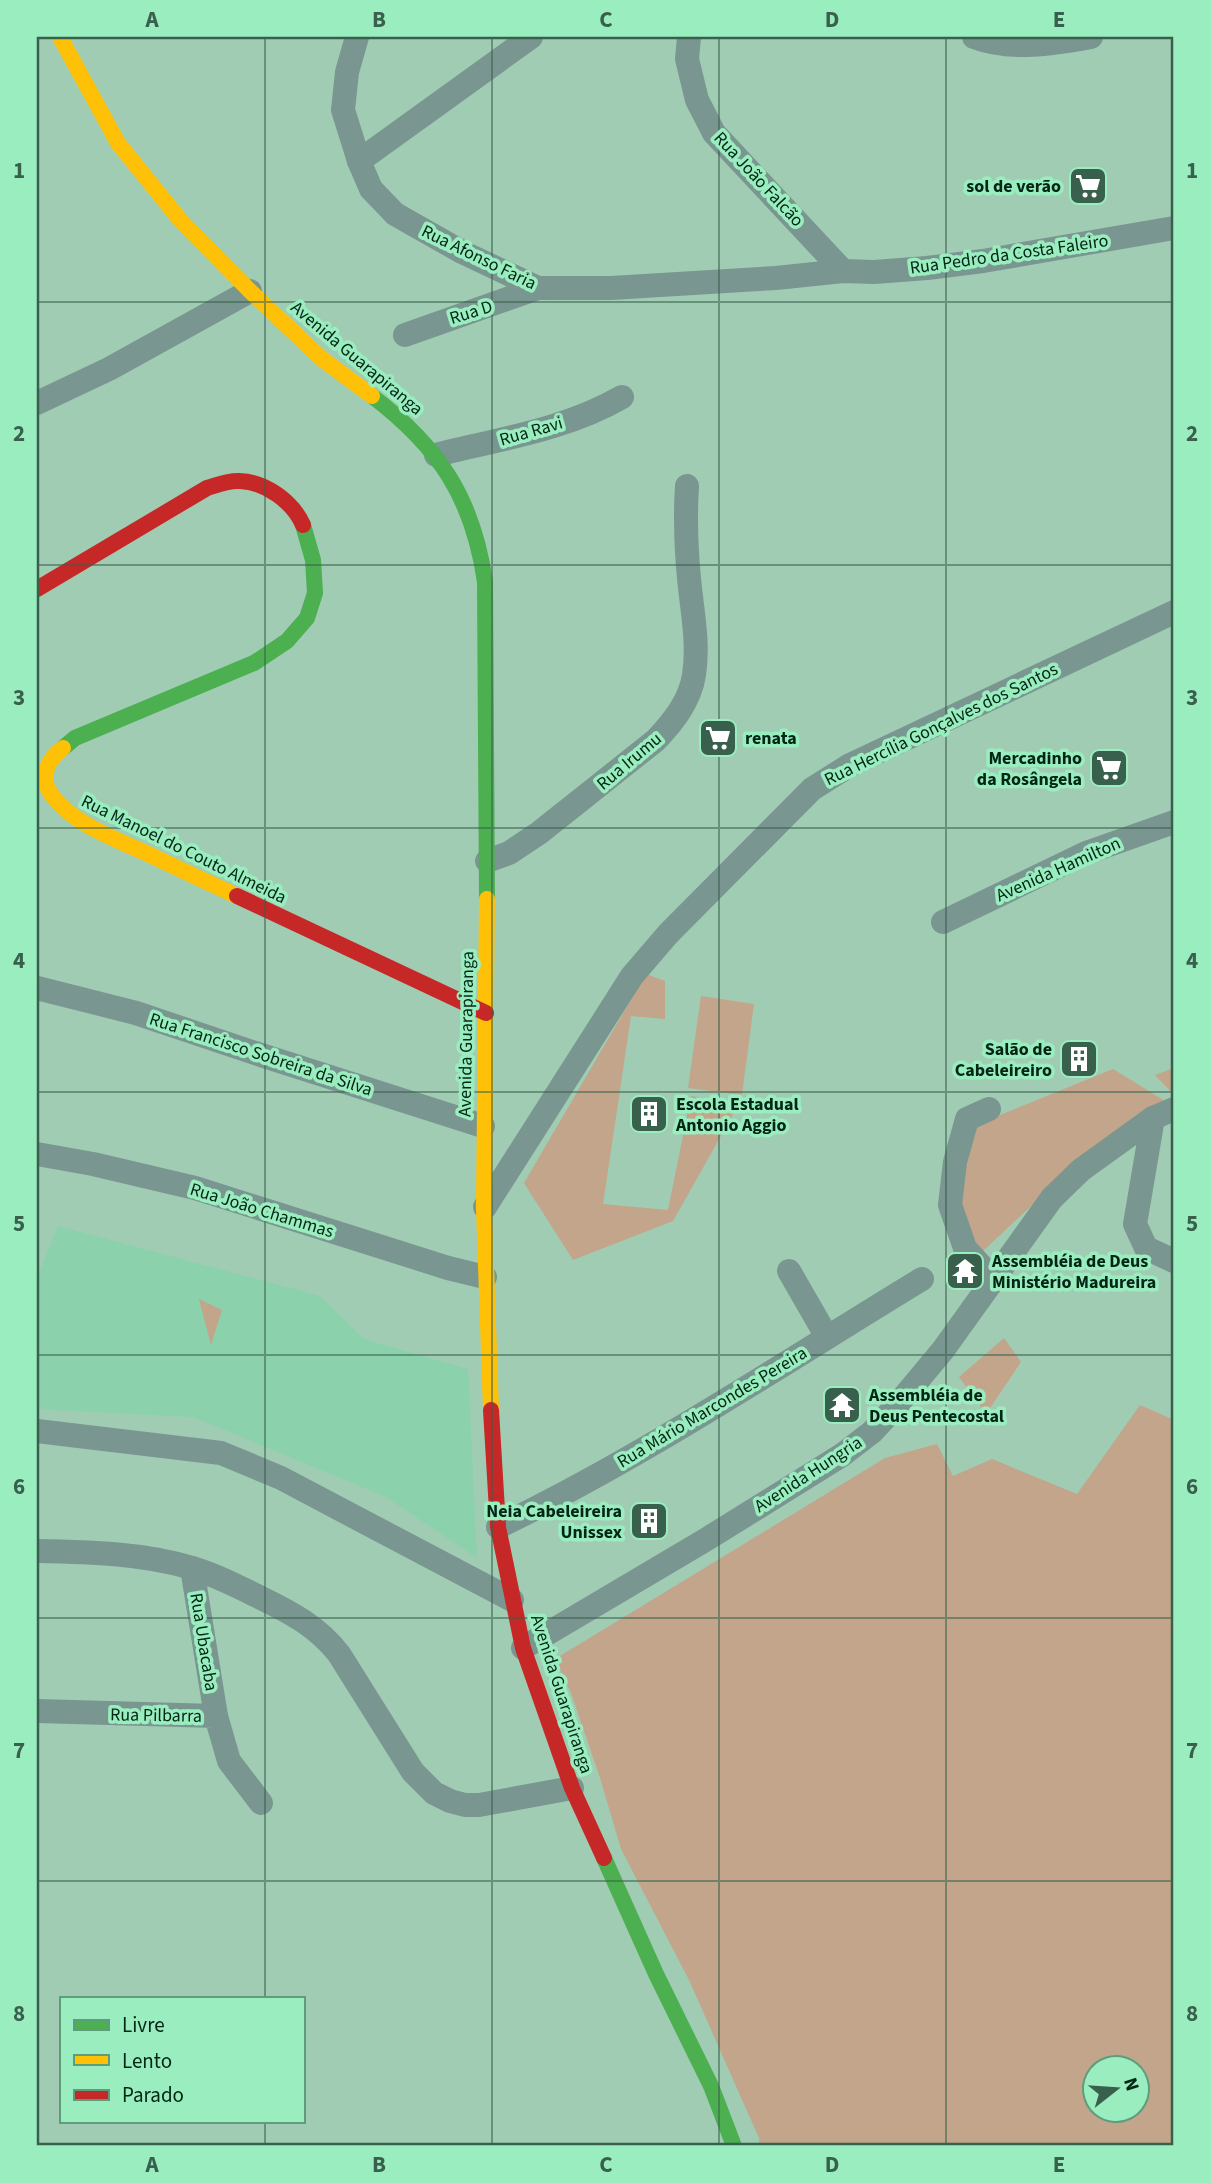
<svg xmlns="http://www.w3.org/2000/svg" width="1211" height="2183" font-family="'Source Sans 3',sans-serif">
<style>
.built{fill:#8bd1ac}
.green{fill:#c2a58a;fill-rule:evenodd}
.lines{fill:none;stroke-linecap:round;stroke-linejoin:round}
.street{stroke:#7a9690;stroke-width:24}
.fast{stroke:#4caf50;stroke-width:16}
.slow{stroke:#ffc107;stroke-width:16}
.jam{stroke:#c62828;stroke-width:16}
.grid{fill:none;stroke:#39604d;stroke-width:2;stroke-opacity:0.55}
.labels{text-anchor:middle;stroke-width:7;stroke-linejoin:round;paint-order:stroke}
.street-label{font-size:18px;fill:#022616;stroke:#9aedbf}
.poi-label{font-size:18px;font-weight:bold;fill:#022616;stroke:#9aedbf;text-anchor:end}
.neatline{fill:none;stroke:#39604d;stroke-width:2.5}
.grid-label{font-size:23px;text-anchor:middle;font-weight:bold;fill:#39604d}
</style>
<rect width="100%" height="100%" fill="#a0ccb4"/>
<path class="built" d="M 58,1226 L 320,1296 L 364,1339 L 468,1369 L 477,1558 L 386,1497 L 193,1417 L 37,1409 L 37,1278 Z"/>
<g class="green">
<path d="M 646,974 L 665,981 L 665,1019 L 631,1016 L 603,1204 L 668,1210 L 691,1096 L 739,1104 L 673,1221 L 573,1260 L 524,1183 Z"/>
<path d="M 701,996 L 754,1004 L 742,1095 L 688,1088 Z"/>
<path d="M 1174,1068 L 1174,1093 L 1173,1094 L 1155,1075 Z"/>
<path d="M 1113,1069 L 1165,1101 L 1076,1164 L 983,1251 C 946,1207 964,1172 978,1124 Z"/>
<path d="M 199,1299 L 222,1310 L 211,1345 Z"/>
<path d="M 1004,1338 L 1021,1362 L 986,1414 L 959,1377 Z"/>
<path d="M 1140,1405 L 1174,1420 L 1174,2146 L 759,2146 L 759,2138 L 689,1980 L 621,1849 L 600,1778 L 571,1693 L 555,1659 L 885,1458 L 937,1444 L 953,1476 L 992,1459 L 1077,1494 ZM 1096,2068 L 1138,2068 L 1138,2110 L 1096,2110 Z"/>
</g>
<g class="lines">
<g class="street">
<path d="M 357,37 L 347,72 L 343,110 L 359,161 L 371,189 L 395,214 L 462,252 L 538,288 L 611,288 L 776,278 L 843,271 L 874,272 L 927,268 L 983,261 L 1174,228"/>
<path d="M 689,37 L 687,59 L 697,100 L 714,133 L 843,271"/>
<path d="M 974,37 C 1011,51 1053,44 1091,37"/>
<path d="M 359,161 L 531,37"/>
<path d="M 405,335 L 538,288"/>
<path d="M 37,403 L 109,369 L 250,291"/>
<path d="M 436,455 C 499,439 565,430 622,397"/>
<path d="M 487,861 L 509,853 L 539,833 L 656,740 C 673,722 690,701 694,675 C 699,643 692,611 689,578 C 686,547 685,518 687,486"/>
<path d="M 943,922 L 1086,853 L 1174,822"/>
<path d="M 37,988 L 136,1013 L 264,1056 L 483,1126"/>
<path d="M 989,1109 L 967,1119 L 955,1162 L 950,1205 L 965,1248 L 994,1280"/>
<path d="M 1153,1118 L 1135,1224 L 1146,1248 L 1174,1261"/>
<path d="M 37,1154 L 93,1164 L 195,1188 L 448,1268 L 485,1277"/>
<path d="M 485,1207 L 632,976 L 668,934 L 812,789 L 850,765 L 1174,612"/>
<path d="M 789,1271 L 827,1337"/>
<path d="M 37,1431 L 221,1453 L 281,1478 L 512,1600"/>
<path d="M 498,1527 C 645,1456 782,1364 922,1279"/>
<path d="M 37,1551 C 88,1552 142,1553 192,1568 C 216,1575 239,1587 261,1598 C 292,1613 318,1627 339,1654 L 413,1772 L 434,1793 L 450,1801 L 465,1805 L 479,1805 L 572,1788"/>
<path d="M 192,1568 L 216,1716"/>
<path d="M 523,1648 L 707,1539 L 842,1455 L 872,1432 L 898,1404 L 943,1350 L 1052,1198 L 1081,1170 L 1153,1118 L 1174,1109"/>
<path d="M 37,1711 L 216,1716 L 229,1761 L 261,1803"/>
</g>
<g class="fast">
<path d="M 372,396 C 439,447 473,498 485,582 L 487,899"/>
<path d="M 63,748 L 75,738 L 254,663 L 287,641 L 307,618 L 315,593 L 313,560 L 303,525"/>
<path d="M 604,1858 L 656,1974 L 711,2086 L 734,2146"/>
</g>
<g class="slow">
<path d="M 60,37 L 118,143 L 181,221 L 250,291 L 322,359 L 372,396"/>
<path d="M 63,748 C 48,759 39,777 51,794 C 72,824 116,839 148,854 C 177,868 207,882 237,896"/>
<path d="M 487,899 L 484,1208 L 491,1410"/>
</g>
<g class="jam">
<path d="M 37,589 L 207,488 C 218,485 228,480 240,481 C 266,482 293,502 303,525"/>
<path d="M 237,896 L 486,1013"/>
<path d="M 491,1410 L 498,1527 L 523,1648 L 572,1788 L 604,1858"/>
</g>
</g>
<path class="grid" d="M 265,37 L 265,1999M 492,37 L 492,2146M 719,37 L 719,2146M 946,37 L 946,2146M 37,302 L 1174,302M 37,565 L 1174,565M 37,828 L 1174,828M 37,1092 L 1174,1092M 37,1355 L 1174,1355M 37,1618 L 1174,1618M 37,1881 L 1174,1881M 265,2122 L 265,2146"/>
<defs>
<symbol id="supermarket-square" viewBox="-11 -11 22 22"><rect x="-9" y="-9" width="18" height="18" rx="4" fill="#39604d" stroke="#9aedbf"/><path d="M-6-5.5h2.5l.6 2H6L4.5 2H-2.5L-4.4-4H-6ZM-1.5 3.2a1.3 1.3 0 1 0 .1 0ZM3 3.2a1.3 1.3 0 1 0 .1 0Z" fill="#fff"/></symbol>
<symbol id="building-square" viewBox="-11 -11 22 22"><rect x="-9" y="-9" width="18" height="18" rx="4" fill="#39604d" stroke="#9aedbf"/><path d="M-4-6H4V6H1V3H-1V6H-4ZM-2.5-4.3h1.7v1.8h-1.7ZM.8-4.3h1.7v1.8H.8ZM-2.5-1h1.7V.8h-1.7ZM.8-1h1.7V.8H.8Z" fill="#fff"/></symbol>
<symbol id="temple-square" viewBox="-11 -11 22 22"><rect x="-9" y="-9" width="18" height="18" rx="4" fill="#39604d" stroke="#9aedbf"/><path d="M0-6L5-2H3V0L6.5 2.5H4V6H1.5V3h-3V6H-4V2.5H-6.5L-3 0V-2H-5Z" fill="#fff"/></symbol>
</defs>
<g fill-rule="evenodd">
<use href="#supermarket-square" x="1066" y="164" width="44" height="44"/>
<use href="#supermarket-square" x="696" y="716" width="44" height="44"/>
<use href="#supermarket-square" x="1087" y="746" width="44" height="44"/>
<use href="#building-square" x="1057" y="1037" width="44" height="44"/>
<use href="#building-square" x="627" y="1092" width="44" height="44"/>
<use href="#temple-square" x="943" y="1249" width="44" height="44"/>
<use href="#temple-square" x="820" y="1383" width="44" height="44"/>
<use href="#building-square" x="627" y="1499" width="44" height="44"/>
</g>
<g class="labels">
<g class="street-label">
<text transform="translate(759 179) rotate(47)" y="6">Rua João Falcão</text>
<text transform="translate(1009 254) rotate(-8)" y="6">Rua Pedro da Costa Faleiro</text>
<text transform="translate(479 257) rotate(26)" y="6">Rua Afonso Faria</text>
<text transform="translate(471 312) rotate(-17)" y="6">Rua D</text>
<text transform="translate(357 358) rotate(40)" y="6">Avenida Guarapiranga</text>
<text transform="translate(531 431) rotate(-16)" y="6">Rua Ravi</text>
<text transform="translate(941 724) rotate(-26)" y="6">Rua Hercília Gonçalves dos Santos</text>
<text transform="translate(629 761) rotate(-40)" y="6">Rua Irumu</text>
<text transform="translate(184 849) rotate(26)" y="6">Rua Manoel do Couto Almeida</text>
<text transform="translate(1058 869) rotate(-24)" y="6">Avenida Hamilton</text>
<text transform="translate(466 1034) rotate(-89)" y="6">Avenida Guarapiranga</text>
<text transform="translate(261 1054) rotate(18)" y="6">Rua Francisco Sobreira da Silva</text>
<text transform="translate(262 1210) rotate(17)" y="6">Rua João Chammas</text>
<text transform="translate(712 1407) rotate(-31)" y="6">Rua Mário Marcondes Pereira</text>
<text transform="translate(808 1474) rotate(-33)" y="6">Avenida Hungria</text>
<text transform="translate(204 1642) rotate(81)" y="6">Rua Ubacaba</text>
<text transform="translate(562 1694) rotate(72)" y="6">Avenida Guarapiranga</text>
<text transform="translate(156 1715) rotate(1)" y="6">Rua Pilbarra</text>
</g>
<g class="poi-label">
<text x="1061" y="192">sol de verão</text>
<text x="745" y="744" text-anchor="start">renata</text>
<text x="1082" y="764">Mercadinho<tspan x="1082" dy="21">da Rosângela</tspan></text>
<text x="1052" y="1055">Salão de<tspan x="1052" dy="21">Cabeleireiro</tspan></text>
<text x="676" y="1110" text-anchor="start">Escola Estadual<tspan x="676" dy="21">Antonio Aggio</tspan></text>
<text x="992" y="1267" text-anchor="start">Assembléia de Deus<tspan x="992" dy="21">Ministério Madureira</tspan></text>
<text x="869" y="1401" text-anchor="start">Assembléia de<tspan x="869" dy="21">Deus Pentecostal</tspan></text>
<text x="622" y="1517">Neia Cabeleireira<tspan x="622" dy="21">Unissex</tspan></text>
</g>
</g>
<rect width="1211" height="2183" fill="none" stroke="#9aedbf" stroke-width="77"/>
<rect x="60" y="1997" width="245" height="126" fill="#9aedbf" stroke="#5d9d7b" stroke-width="2"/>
<rect x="74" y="2020" width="35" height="10" fill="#4caf50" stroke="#5d9d7b" stroke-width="2"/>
<text x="122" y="2032" font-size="21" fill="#022616">Livre</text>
<rect x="74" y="2055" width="35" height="10" fill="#ffc107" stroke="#5d9d7b" stroke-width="2"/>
<text x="122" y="2068" font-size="21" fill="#022616">Lento</text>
<rect x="74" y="2090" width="35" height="10" fill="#c62828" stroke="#5d9d7b" stroke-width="2"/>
<text x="122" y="2102" font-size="21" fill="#022616">Parado</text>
<g transform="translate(1116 2089) rotate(73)"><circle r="33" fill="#9aedbf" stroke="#5d9d7b" stroke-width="2"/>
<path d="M0-5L12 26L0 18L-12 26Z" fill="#39604d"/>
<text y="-10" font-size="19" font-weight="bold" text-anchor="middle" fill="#022616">N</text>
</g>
<rect x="38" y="38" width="1134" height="2106" class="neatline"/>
<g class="grid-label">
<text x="152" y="27">A</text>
<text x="379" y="27">B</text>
<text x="606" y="27">C</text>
<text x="832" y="27">D</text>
<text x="1059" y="27">E</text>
<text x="19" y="178">1</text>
<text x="1192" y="178">1</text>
<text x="19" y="441">2</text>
<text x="1192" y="441">2</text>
<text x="19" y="705">3</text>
<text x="1192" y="705">3</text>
<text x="19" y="968">4</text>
<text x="1192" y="968">4</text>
<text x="19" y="1231">5</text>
<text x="1192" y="1231">5</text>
<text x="19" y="1494">6</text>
<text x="1192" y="1494">6</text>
<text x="19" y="1758">7</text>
<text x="1192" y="1758">7</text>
<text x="19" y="2021">8</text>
<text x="1192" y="2021">8</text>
<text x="152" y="2172">A</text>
<text x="379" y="2172">B</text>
<text x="606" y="2172">C</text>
<text x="832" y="2172">D</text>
<text x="1059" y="2172">E</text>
</g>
</svg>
